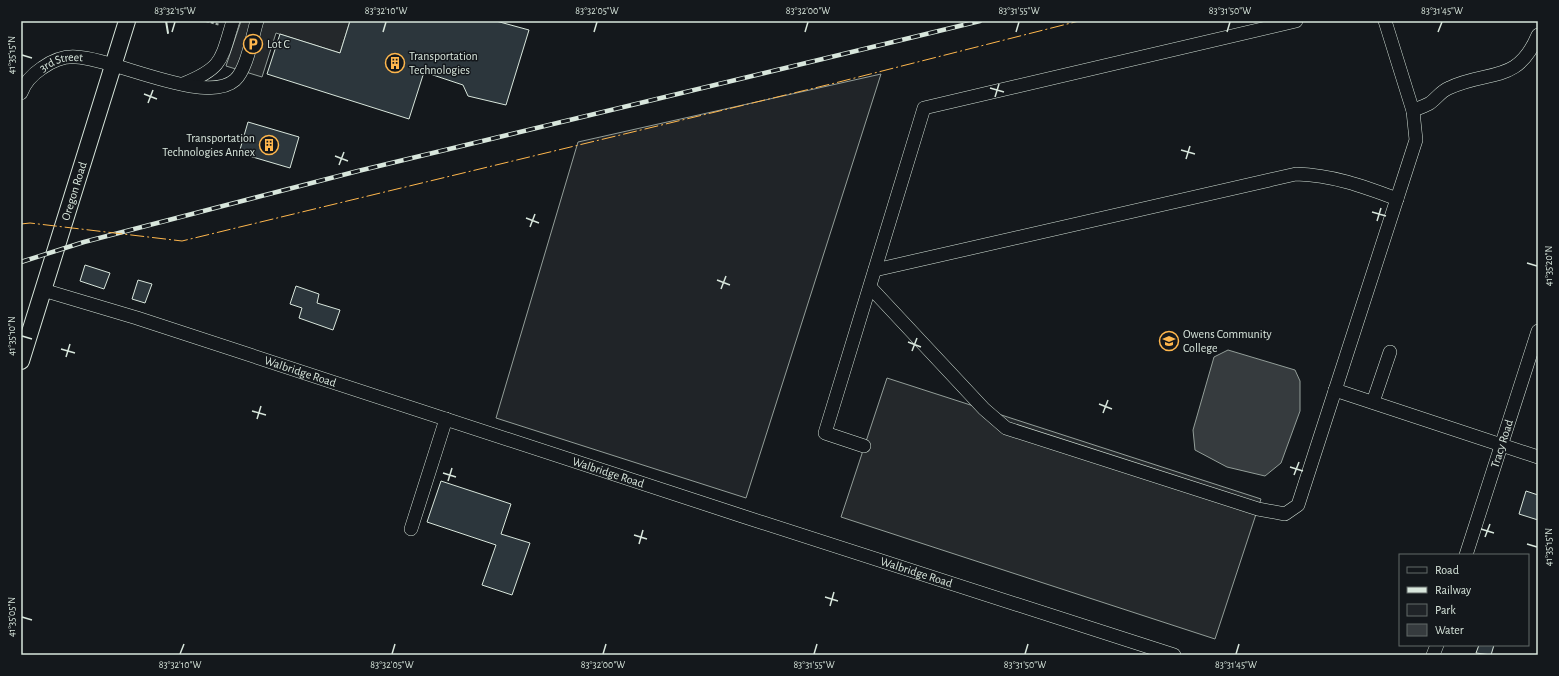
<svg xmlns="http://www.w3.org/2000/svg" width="1559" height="676" font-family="'Alegreya Sans',sans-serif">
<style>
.green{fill:#202428;stroke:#939e99}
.parking{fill:#24282b;stroke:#939e99}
.water{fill:#363b3e;stroke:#939e99}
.building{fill:#2c363c;stroke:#d8e6dc}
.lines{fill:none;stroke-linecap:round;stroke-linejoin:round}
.minor-casing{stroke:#d8e6dc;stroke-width:14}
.major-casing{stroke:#d8e6dc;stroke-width:18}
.path{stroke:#9da8a2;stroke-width:2;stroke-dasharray:3 2;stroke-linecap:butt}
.minor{stroke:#14181c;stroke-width:13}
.major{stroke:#14181c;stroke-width:16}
.rail-casing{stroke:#d8e6dc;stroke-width:4.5}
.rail{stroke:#14181c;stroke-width:3;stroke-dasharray:9;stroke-linecap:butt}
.wall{stroke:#d8e6dc;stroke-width:2}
.power{stroke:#ffb74d;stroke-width:1;stroke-dasharray:14 3 2 3;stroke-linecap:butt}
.ticks{fill:none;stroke:#d8e6dc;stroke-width:1.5}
.labels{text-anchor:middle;stroke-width:3;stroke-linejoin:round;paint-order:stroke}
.poi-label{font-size:12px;fill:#d8e6dc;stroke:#14181c;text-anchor:start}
.street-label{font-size:12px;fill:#d8e6dc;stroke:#14181c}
.neatline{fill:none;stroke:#d8e6dc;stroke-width:1.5}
.ticks-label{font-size:10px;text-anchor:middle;fill:#d8e6dc}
</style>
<rect width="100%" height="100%" fill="#14181c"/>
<path class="green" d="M 881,74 L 746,498 L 496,418 L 578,142 Z"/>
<g class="parking">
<path d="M 241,21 L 350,21 L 340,53 L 276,33 L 262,77 L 226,66 Z"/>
<path d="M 887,378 L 1261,499 L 1215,639 L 841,517 Z"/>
</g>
<path class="water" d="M 1228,350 L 1295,370 L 1300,381 L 1300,411 L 1281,463 L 1265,476 L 1227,467 L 1195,450 L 1193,430 L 1214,357 Z"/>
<g class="building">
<path d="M 350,21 L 496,21 L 529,30 L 506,105 L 468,96 L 463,85 L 424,72 L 409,119 L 267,74 L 280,34 L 340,53 Z"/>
<path d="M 248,122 L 299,137 L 290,168 L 239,153 Z"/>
<path d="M 85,265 L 110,273 L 104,289 L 80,281 Z"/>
<path d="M 138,280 L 152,284 L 145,303 L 132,299 Z"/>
<path d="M 296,286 L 319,294 L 317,303 L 340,310 L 333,330 L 299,318 L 302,308 L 290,304 Z"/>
<path d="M 441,481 L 511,504 L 501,534 L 530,543 L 512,595 L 482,585 L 496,545 L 427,522 Z"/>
<path d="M 1526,491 L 1538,495 L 1538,520 L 1519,514 Z"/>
<path d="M 1479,645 L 1494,645 L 1491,655 L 1476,653 Z"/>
</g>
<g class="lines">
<defs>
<g id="minor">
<path d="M 183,84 C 223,68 221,60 233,21"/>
<path id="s1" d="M 21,93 C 25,82 33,74 42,68 C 52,61 64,56 76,57 C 113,58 206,106 235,80 C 247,69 252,37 257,21"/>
<path d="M 1413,111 C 1418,108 1425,106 1430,103 C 1436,99 1441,91 1449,88 C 1489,69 1517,85 1538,35"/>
<path d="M 875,270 L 1296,174 C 1332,175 1363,186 1397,199"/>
<path d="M 870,287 L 984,409 L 1006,428 L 1258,509 L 1285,514 L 1298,505 L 1416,140 L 1413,111 L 1385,21"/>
<path id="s2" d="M 43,290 L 137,318 L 742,516 L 1174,655"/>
<path d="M 1335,390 L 1538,457"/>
<path d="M 1373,402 L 1390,352"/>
<path d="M 864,446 L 825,433 L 924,108 L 1296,21"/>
<path d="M 411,529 L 446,419"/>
<path id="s3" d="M 1466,555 L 1538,331"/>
<path d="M 1433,655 L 1437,645"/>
</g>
<g id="major">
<path id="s4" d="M 21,361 L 127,21"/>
</g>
</defs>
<use href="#minor" class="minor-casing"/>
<use href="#major" class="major-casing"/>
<path class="path" d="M 206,21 L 220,25"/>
<use href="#minor" class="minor"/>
<use href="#major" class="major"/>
<defs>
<path id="rail" d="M 21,262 L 84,242 L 358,171 L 980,21"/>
</defs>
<use href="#rail" class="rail-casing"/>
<use href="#rail" class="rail"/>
<path class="wall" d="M 166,21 L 168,33"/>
<path class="power" d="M 21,224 L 30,223 L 182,241 L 831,84 L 1079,21"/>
</g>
<path class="ticks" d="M 172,32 L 175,22M 383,32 L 386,22M 594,32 L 597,22M 805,32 L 808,22M 1016,32 L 1019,22M 1227,32 L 1230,22M 1438,32 L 1442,22M 22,55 L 32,58M 990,88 L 1004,92M 144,94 L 157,99M 995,97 L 999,84M 148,103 L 153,90M 1181,150 L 1195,154M 335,156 L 348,161M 1186,159 L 1190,146M 339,165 L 344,152M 1372,212 L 1386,216M 526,218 L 539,223M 1377,221 L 1381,208M 530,227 L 535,214M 1527,263 L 1537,266M 717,280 L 730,285M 721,289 L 726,276M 22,336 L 32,339M 908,342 L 921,347M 61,349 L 75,353M 912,351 L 917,338M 66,357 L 70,344M 1099,404 L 1112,409M 252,411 L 266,415M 1103,413 L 1108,400M 257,419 L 261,406M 1290,467 L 1303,471M 443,473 L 456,477M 1294,475 L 1299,462M 448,481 L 452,468M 1481,529 L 1494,533M 634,535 L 647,539M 1485,537 L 1490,524M 639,544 L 643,530M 1527,544 L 1537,547M 825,597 L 838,601M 830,606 L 834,592M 22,617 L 32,620M 180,654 L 184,644M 392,654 L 395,644M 603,654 L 606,644M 814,654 L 817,644M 1025,654 L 1028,644M 1236,654 L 1239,644"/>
<defs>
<symbol id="parking-ring" viewBox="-11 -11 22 22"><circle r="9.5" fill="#14181c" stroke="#ffb74d" stroke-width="1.5"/><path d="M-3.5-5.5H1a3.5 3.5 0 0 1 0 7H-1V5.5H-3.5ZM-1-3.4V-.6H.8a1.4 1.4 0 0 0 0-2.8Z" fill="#ffb74d"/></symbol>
<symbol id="building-ring" viewBox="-11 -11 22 22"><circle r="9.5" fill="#14181c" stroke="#ffb74d" stroke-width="1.5"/><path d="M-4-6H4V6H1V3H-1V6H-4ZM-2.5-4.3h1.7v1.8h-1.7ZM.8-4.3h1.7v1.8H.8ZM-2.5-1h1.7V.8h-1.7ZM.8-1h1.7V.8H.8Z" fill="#ffb74d"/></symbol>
<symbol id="university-ring" viewBox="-11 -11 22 22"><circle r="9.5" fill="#14181c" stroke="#ffb74d" stroke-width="1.5"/><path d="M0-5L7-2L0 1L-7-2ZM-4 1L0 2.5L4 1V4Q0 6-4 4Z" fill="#ffb74d"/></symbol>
</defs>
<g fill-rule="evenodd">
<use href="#parking-ring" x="242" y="33" width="22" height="22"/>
<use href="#building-ring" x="384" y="52" width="22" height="22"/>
<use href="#building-ring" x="258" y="134" width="22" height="22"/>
<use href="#university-ring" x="1158" y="330" width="22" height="22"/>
</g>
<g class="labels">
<g class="poi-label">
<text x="267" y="48">Lot C</text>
<text x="409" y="60">Transportation<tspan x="409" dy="14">Technologies</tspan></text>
<text x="255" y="142" text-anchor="end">Transportation<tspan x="255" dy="14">Technologies Annex</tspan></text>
<text x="1183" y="338">Owens Community<tspan x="1183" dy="14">College</tspan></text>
</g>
<g class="street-label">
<text dy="4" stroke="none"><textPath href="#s1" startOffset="54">3rd Street</textPath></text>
<text dy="4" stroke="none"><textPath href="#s4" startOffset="178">Oregon Road</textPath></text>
<text dy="4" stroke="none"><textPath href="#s2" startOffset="270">Walbridge Road</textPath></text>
<text dy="4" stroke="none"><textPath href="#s3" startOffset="117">Tracy Road</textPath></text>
<text dy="4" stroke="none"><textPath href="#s2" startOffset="594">Walbridge Road</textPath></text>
<text dy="4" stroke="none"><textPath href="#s2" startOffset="918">Walbridge Road</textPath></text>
</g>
</g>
<rect width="1559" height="676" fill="none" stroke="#14181c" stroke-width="44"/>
<rect x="1399" y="554" width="130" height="92" fill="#14181c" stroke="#626a69"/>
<rect x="1407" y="567" width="20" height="6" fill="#14181c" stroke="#626a69"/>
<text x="1435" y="574" font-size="12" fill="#d8e6dc">Road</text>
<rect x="1407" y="587" width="20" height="6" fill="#d8e6dc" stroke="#626a69"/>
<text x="1435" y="594" font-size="12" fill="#d8e6dc">Railway</text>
<rect x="1407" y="604" width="20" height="12" fill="#202428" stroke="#626a69"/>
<text x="1435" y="614" font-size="12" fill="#d8e6dc">Park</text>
<rect x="1407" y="624" width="20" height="12" fill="#363b3e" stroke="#626a69"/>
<text x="1435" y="634" font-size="12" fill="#d8e6dc">Water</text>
<rect x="22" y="22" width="1515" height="632" class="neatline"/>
<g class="ticks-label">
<text x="175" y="14">83°32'15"W</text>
<text x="386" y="14">83°32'10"W</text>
<text x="597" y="14">83°32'05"W</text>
<text x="808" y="14">83°32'00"W</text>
<text x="1019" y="14">83°31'55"W</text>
<text x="1230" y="14">83°31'50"W</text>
<text x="1442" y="14">83°31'45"W</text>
<text transform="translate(11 55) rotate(-90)" y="4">41°35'15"N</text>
<text transform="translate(1548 266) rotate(-90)" y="4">41°35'20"N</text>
<text transform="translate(11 336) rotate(-90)" y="4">41°35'10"N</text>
<text transform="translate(1548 547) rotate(-90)" y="4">41°35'15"N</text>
<text transform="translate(11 617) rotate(-90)" y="4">41°35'05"N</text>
<text x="180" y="668">83°32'10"W</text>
<text x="392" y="668">83°32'05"W</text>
<text x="603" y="668">83°32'00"W</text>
<text x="814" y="668">83°31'55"W</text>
<text x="1025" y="668">83°31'50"W</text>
<text x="1236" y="668">83°31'45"W</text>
</g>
</svg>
